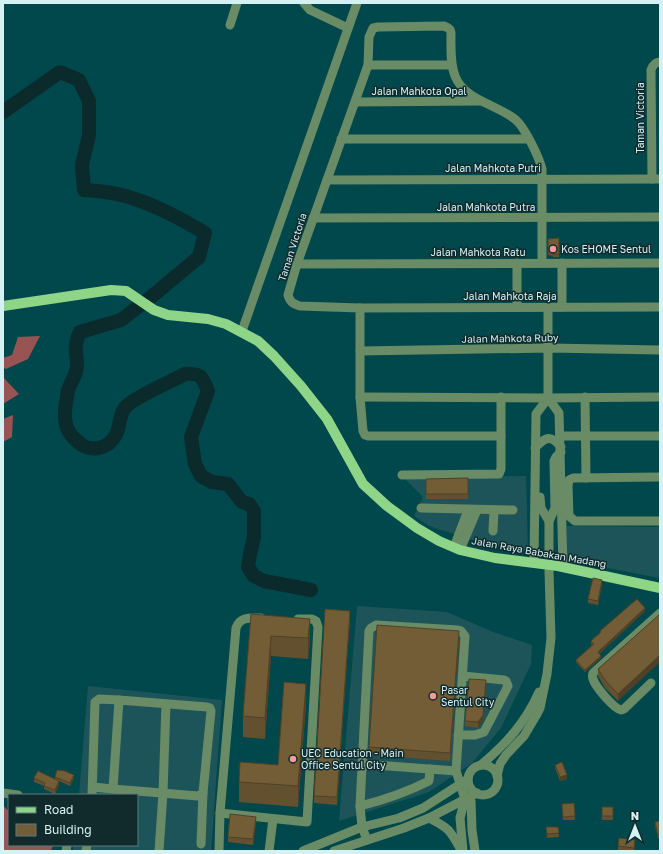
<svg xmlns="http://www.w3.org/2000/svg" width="663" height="854" font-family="'Golos Text',sans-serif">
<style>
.built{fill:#1d5459}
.forest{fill:#975452}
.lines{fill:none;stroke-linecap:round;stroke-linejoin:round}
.river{stroke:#0b2a2c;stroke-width:14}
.minor-tunnel{stroke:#216165;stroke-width:9;stroke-dasharray:9 4.5;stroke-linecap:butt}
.minor{stroke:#698b65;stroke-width:9}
.major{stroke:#8fd588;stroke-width:10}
.wall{fill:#62502e}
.shaded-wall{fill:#504126}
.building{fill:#725d36;stroke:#504126}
.poi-dot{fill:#f59b98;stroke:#112a2c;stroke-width:1.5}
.labels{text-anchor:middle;stroke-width:3;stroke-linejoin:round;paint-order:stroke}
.street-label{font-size:10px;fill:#d4f1f4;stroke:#112a2c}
.poi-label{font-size:10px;fill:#d4f1f4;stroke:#112a2c;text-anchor:start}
</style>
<rect width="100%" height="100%" fill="#01484c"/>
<g class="built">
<path d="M 526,476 L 528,552 L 476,541 L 429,526 L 414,516 L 423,497 L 404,478 Z"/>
<path d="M 567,526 L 660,527 L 660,571 L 659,578 L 567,560 Z"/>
<path d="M 357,606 L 447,612 L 493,632 L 532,645 L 531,664 L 501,728 L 472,763 L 429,792 L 339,821 Z"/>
<path d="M 88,686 L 222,700 L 211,851 L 73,851 L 73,845 L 137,845 L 137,795 L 79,795 Z"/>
</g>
<g class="forest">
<path d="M 40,336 L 28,359 L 6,369 L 3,367 L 3,358 L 12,355 L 18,337 Z"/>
<path d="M 3,377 L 19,394 L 3,404 Z"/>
<path d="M 13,415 L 12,437 L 3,442 L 3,419 Z"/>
<path d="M 3,805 L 9,812 L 9,845 L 53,845 L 51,851 L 3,851 Z"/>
</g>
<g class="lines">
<path class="river" d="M 3,112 L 60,72 L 79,80 L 89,101 L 89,135 L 82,165 L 84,190 C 101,191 119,193 135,199 C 160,207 183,220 205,233 L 199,257 L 151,297 L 121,320 L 80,332 C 78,336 76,342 76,347 C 75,355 79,363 76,371 C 75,377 71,382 69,388 C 67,392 67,398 66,403 C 63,422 65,433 82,445 C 91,450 99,450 108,444 C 122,433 117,421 124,409 C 130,399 174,380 185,374 C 202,373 202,377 208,391 L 191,437 L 195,464 L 201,476 L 212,482 L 228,484 L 242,502 L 249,504 L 254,511 L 254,537 L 250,554 L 248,567 L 254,576 L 264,581 L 311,590"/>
<path class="minor-tunnel" d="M 549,549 L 549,571"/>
<g class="minor">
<path d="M 304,3 L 310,10 L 348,28"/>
<path d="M 230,25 L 237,3"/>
<path d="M 368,65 L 451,65"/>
<path d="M 356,102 L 480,101"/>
<path d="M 341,139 L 528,139"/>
<path d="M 652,179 L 651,70 C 653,65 655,62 660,62"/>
<path d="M 327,180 L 660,179"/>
<path d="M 313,218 L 660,217"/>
<path d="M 517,263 L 517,307"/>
<path d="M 562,263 L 562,307"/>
<path d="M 297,264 L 660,263"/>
<path d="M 360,308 L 660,307"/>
<path d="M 242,331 L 357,3"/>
<path d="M 360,351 L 549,348 L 660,350"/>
<path d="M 360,397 L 548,398 L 660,397"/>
<path d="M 585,397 L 586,478"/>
<path d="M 548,398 L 559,413 L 563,567"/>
<path d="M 548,398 L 548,308"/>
<path d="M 501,436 L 368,436 L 365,435 L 363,431 L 360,397 L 360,308 L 300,306 C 293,304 290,302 288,295 L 297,264 L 368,65 L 369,37 L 373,28 L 378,27 L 444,26 C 449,28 451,29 451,34 C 451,48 450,63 455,76 C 465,101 497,104 516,120 C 525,128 539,157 542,169 L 542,263"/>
<path d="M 564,436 L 660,436"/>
<path d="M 535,448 C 545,437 551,434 561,447"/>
<path d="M 402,475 L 499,474 L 501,469 L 501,397"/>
<path d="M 660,477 L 573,478 L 569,480 L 568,486 L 569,516 L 575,521 L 660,521"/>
<path d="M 540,497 L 541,508 L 549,521"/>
<path d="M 421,508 L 513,510"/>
<path d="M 493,531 L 494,510"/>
<path d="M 454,547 L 468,510"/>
<path d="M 549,549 L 549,521 L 555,508 L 554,461 L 556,457 L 561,452"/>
<path d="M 460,550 L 477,510"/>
<path d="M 534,562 L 536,414 L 548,398"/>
<path d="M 651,683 L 624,709 L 621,710 C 613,708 595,686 593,679 C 592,676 592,676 593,673 L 660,613"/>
<path d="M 119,700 L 207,707 L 210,708 L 211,711 L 203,793 L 198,796 L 113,789 Z"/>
<path d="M 458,735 L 475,735 L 484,732 L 508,686 L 506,681 L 504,680 L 463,676"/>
<path d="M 362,764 L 456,771"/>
<path d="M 481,765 C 507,743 525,723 539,692"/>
<circle cx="483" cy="780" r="15"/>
<path d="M 497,776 L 500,764 L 506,755 L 524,736 L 537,714 L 540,708 L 547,674 L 551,638 L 549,571"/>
<path d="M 93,787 L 113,789"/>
<path d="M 3,793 L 18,795"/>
<path d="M 92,795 L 95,702 L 99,699 L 119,700"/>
<path d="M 468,797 L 471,801 L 472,830 L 475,851"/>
<path d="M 360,806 C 384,800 407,792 429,781 L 430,769"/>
<path d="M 220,813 L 307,822 L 318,627 L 316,621 L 312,619 L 298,619"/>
<path d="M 429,818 C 449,828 450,830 461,850"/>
<path d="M 367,840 L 362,827 L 360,806 L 369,631 L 371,628 L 376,625 L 458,630 L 461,631 L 465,636 L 456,771 L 465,799 L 460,818 L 463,851"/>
<path d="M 201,844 L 203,793"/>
<path d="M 66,851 L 67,845"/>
<path d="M 86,851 L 87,845"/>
<path d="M 159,851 L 163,793 L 166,704"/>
<path d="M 219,851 L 220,813 L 236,628 C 240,616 251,618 261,618"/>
<path d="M 269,851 L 273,819"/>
<path d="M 303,851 L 362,827 L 399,818 L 423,808 L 468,779"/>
<path d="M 334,851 L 404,828 L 429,818 L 477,793"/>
</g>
<path class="major" d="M 3,306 L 111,290 L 126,291 L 154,310 L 168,315 L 208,319 L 226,324 L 258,341 L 274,356 L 301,386 L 327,419 L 363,484 L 387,506 L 417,528 L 439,541 L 460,550 L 495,558 L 558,566 L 660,588"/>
</g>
<g class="wall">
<path d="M 559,238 L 559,257 L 553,257 L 553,256 L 548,255 L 548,239 Z"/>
<path d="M 468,478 L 468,499 L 426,499 L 426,479 Z"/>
<path d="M 602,584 L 598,605 L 588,603 L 588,599 Z"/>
<path d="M 645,611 L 599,654 L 601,658 L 585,672 L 576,662 L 576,660 L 592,645 L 591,643 L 591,641 L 600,633 L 600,631 Z"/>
<path d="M 251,614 L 310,619 L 310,640 L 308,659 L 271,656 L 265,739 L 243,737 L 243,716 Z"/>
<path d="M 660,614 L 618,701 L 605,688 L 598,676 L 598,669 Z"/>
<path d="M 350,618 L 337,805 L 314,803 L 314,796 Z"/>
<path d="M 459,638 L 450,761 L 369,755 L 369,747 Z"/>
<path d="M 486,686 L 483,720 L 478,728 L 465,726 L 465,721 Z"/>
<path d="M 306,705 L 298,807 L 239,802 L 239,782 L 278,765 Z"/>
<path d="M 555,765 L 567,779 L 560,781 L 555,768 Z"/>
<path d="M 55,777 L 74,778 L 70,786 L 59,781 L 59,785 L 55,794 L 44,789 L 44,786 L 34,782 L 34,778 L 55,780 Z"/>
<path d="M 574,803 L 575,820 L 563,820 L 562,804 Z"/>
<rect x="602" y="807" width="11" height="13"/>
<path d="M 660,821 L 660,838 L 658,838 L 655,826 L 655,822 Z"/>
<path d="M 256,823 L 253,845 L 228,842 L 228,837 Z"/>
<path d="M 546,827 L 558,827 L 559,837 L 547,838 Z"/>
<path d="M 635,844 L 634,851 L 618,850 L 618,846 Z"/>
</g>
<g class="shaded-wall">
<path d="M 602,580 L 602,584 L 598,605 L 598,601 Z"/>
<path d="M 645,608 L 645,611 L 598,655 L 598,652 Z"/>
<path d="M 350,611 L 350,618 L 337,805 L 337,797 Z"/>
<path d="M 310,619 L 310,640 L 308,659 L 308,638 Z"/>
<path d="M 459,631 L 459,638 L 450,761 L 450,753 Z"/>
<path d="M 271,636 L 271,656 L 265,739 L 265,718 Z"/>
<path d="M 660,655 L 660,662 L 618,701 L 618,694 Z"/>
<path d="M 601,656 L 601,658 L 585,672 L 585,670 Z"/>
<path d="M 486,680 L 483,720 L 478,728 L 478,722 Z"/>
<path d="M 306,684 L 306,705 L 298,807 L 298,786 Z"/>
<path d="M 74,775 L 74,778 L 70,786 L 70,783 Z"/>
<path d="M 567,775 L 567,779 L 560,781 L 560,777 Z"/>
<path d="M 59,781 L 59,785 L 55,794 L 55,790 Z"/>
<path d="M 256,817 L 256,823 L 253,845 L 253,839 Z"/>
</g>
<g class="building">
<path d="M 559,238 L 559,254 L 553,254 L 553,252 L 548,251 L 548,239 Z"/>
<path d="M 468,478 L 468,494 L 426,494 L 426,479 Z"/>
<path d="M 593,578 L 602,580 L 598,601 L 588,599 Z"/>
<path d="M 637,599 L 645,608 L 598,652 L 601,656 L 585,670 L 576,660 L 594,644 L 591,641 L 601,632 L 600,631 Z"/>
<path d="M 325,609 L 350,611 L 337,797 L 314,796 Z"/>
<path d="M 251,614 L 310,619 L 308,638 L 271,636 L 265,718 L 243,716 Z"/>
<path d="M 660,614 L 660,655 L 618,694 L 605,680 L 598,669 Z"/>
<path d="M 377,625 L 459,631 L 450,753 L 369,747 Z"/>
<path d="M 469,679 L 486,680 L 483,715 L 478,722 L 465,721 Z"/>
<path d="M 284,682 L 306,684 L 298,786 L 239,782 L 240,762 L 278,765 Z"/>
<path d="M 562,762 L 567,775 L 560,777 L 555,765 Z"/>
<path d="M 57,770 L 65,771 L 74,775 L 70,783 L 55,777 Z"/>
<path d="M 38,771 L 59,781 L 55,790 L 44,786 L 45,783 L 34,778 Z"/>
<path d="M 574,803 L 575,816 L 563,817 L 562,804 Z"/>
<rect x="602" y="807" width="11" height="9"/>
<path d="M 230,814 L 256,817 L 253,839 L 228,837 Z"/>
<path d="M 660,821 L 660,834 L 658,835 L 655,822 Z"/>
<path d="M 546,827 L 558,827 L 559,833 L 547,834 Z"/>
<path d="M 619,838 L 635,840 L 634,848 L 618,846 Z"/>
</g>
<g class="poi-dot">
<circle cx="553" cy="249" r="4"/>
<circle cx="433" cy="696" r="4"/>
<circle cx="293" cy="759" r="4"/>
</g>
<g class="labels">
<g class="street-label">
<text x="419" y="95">Jalan Mahkota Opal</text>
<text transform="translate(640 118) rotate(-90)" y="4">Taman Victoria</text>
<text x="493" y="172">Jalan Mahkota Putri</text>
<text x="486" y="211">Jalan Mahkota Putra</text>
<text transform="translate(292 247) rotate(-72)" y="4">Taman Victoria</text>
<text x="478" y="256">Jalan Mahkota Ratu</text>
<text x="510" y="300">Jalan Mahkota Raja</text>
<text transform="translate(510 338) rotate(-1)" y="4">Jalan Mahkota Ruby</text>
<text transform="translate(539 552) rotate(10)" y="4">Jalan Raya Babakan Madang</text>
</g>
<g class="poi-label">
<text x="561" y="253">Kos EHOME Sentul</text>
<text x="441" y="694">Pasar<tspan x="441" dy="12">Sentul City</tspan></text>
<text x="301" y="757">UEC Education - Main<tspan x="301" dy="12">Office Sentul City</tspan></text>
</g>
</g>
<rect width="663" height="854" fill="none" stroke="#d4f1f4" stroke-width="8"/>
<rect x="8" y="794" width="130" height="52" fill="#112a2c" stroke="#5f7a7c"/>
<rect x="16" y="807" width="20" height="6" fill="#8fd588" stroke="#5f7a7c"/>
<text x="44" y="814" font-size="12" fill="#d4f1f4">Road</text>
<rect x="16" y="824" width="20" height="12" fill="#725d36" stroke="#5f7a7c"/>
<text x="44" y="834" font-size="12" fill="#d4f1f4">Building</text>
<g transform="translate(635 826)" stroke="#112a2c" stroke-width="3" paint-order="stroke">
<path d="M0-3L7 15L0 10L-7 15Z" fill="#d4f1f4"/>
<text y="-6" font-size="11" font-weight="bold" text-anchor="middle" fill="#d4f1f4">N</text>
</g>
</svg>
